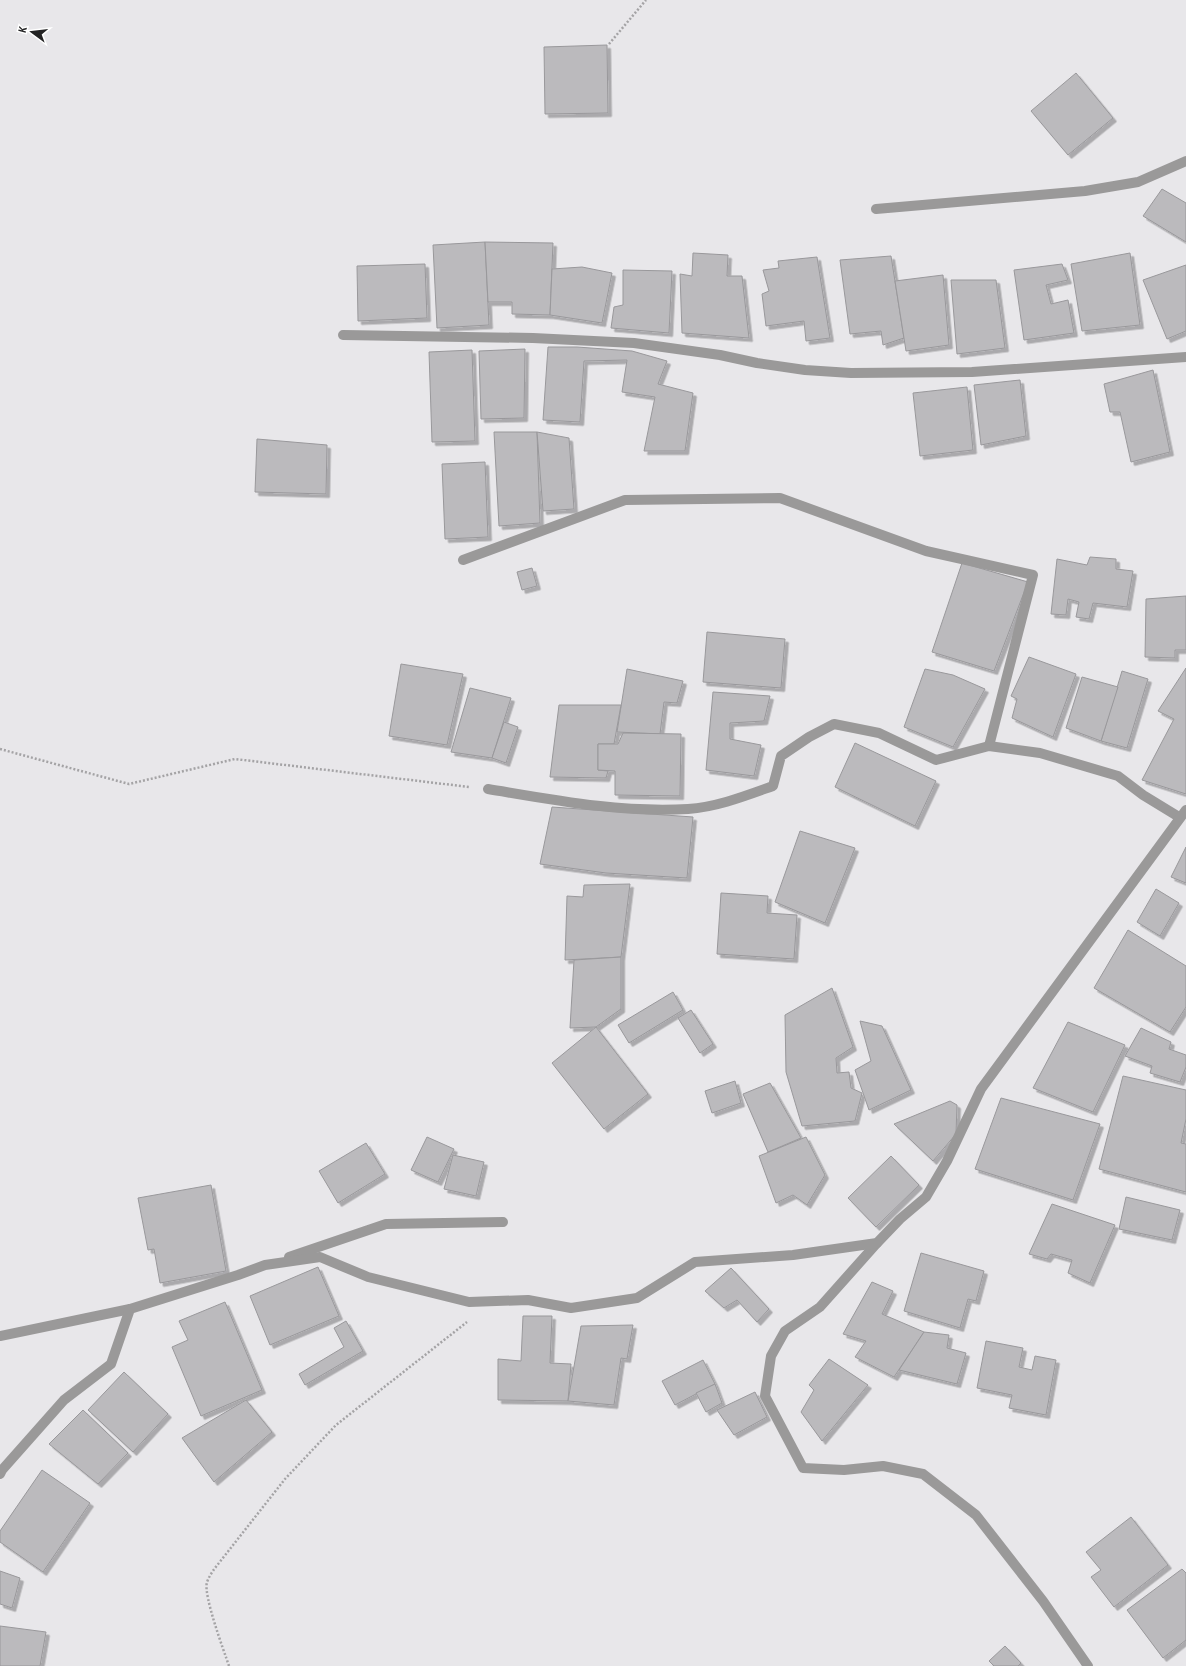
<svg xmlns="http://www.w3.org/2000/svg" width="1186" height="1666" font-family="'PT Sans Narrow',sans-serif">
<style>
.building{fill:#bbbabd;stroke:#99989b;filter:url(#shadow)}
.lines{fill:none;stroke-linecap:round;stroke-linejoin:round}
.path{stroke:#a4a3a5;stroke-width:2.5;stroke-dasharray:2 2;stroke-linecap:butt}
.minor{stroke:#9a9999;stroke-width:10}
</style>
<defs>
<filter id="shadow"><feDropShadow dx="3.5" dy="3.5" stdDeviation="0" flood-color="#0004"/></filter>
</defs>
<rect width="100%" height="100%" fill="#e8e7ea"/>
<g class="building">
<path d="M 607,45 L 608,113 L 545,114 L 544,47 Z"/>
<path d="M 1076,73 L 1113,118 L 1068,155 L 1031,111 Z"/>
<path d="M 1162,189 L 1186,203 L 1186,242 L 1143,216 Z"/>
<path d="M 485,242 L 489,325 L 437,328 L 433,245 Z"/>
<path d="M 485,242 L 553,243 L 550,315 L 512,314 L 512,302 L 488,302 Z"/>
<path d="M 693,253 L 728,255 L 727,276 L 742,276 L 749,338 L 682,333 L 680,274 L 692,276 Z"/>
<path d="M 1130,253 L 1140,325 L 1082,331 L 1071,264 Z"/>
<path d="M 891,256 L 904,338 L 883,345 L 881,331 L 850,334 L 840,260 Z"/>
<path d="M 817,257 L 830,338 L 806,341 L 804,321 L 766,326 L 762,294 L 769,291 L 763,270 L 779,268 L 778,261 Z"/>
<path d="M 425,264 L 427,318 L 358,321 L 357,266 Z"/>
<path d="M 1062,264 L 1068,280 L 1046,285 L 1051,304 L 1068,300 L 1074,333 L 1024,340 L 1014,270 Z"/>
<path d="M 1186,265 L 1186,331 L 1167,339 L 1143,280 Z"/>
<path d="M 582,267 L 612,273 L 602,323 L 550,315 L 552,269 Z"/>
<path d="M 623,270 L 672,271 L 669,333 L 611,328 L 614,307 L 623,305 Z"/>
<path d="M 943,275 L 949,345 L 906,351 L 895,281 Z"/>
<path d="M 951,280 L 996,280 L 1005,348 L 957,354 Z"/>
<path d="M 548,347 L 577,347 L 632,351 L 667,361 L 658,384 L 693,393 L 685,451 L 644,451 L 655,397 L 622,392 L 627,360 L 584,361 L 580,422 L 543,420 Z"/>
<path d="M 525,349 L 524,418 L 481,419 L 479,351 Z"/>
<path d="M 472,350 L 475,441 L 432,442 L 429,352 Z"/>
<path d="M 1153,370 L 1170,452 L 1131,462 L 1120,412 L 1110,412 L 1104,384 Z"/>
<path d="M 1020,380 L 1026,436 L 981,445 L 974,385 Z"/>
<path d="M 967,387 L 973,450 L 920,456 L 913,393 Z"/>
<path d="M 494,432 L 537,432 L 540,523 L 499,526 Z"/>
<path d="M 537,432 L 569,438 L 574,509 L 543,511 Z"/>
<path d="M 257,439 L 327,445 L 326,494 L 255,492 Z"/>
<path d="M 485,462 L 488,537 L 445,539 L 442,464 Z"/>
<path d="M 1090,557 L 1116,559 L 1116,569 L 1133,571 L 1127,607 L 1093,603 L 1089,619 L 1076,617 L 1079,602 L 1068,599 L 1066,615 L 1051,614 L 1057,559 L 1087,565 Z"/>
<path d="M 962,563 L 1028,582 L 994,671 L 932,652 Z"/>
<path d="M 532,568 L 537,586 L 522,590 L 517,572 Z"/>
<path d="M 1186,596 L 1186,650 L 1175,650 L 1175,658 L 1145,657 L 1146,599 Z"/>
<path d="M 707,632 L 785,639 L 781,688 L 703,682 Z"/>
<path d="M 1029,657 L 1076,674 L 1053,737 L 1012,718 L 1017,699 L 1011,696 Z"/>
<path d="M 401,664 L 463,674 L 447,745 L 389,736 Z"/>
<path d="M 1186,668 L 1186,794 L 1142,780 L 1174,719 L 1158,711 Z"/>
<path d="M 627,669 L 683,681 L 677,703 L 664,702 L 660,734 L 617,732 Z"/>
<path d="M 925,669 L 953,675 L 985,689 L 953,747 L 904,727 Z"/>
<path d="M 1122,671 L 1148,679 L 1127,748 L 1101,741 Z"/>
<path d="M 1082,677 L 1118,687 L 1101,741 L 1066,728 Z"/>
<path d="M 470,688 L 511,698 L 492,758 L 451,752 Z"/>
<path d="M 713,692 L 770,696 L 764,721 L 730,723 L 730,739 L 761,745 L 754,776 L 706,770 Z"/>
<path d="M 559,705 L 621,705 L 614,744 L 598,744 L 598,770 L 608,771 L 606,778 L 550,777 Z"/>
<path d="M 504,722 L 518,727 L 506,763 L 492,758 Z"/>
<path d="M 623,733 L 681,734 L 680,796 L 615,795 L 615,771 L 598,770 L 598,744 L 618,744 Z"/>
<path d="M 855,743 L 936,781 L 915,826 L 835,787 Z"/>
<path d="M 552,807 L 693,817 L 687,878 L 606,873 L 540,864 Z"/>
<path d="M 800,831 L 855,848 L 825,923 L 775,902 Z"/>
<path d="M 1186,847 L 1186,883 L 1171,877 Z"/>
<path d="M 630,884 L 621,957 L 565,960 L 567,896 L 583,897 L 584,885 Z"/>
<path d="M 1156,889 L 1179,903 L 1160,936 L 1137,922 Z"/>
<path d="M 721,893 L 768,896 L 767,913 L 797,915 L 794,959 L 717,954 Z"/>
<path d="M 1128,930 L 1186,966 L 1186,1007 L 1170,1032 L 1094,988 Z"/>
<path d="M 621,957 L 621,1009 L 596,1027 L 570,1028 L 574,960 Z"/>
<path d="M 832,988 L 853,1047 L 836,1058 L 837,1073 L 849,1072 L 851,1088 L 862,1093 L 855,1121 L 802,1126 L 786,1072 L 785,1015 Z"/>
<path d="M 673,992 L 683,1010 L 629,1043 L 618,1025 Z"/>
<path d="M 691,1010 L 713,1044 L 700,1053 L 678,1018 Z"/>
<path d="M 860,1021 L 882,1026 L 911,1090 L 869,1110 L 855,1070 L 871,1061 Z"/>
<path d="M 1068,1022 L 1125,1045 L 1093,1112 L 1033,1088 Z"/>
<path d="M 596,1027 L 648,1094 L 604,1129 L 552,1063 Z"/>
<path d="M 1141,1028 L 1171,1042 L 1169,1049 L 1186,1055 L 1186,1067 L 1180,1082 L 1150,1073 L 1152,1066 L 1125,1056 Z"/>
<path d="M 1123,1076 L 1186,1090 L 1186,1119 L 1181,1143 L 1186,1144 L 1186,1192 L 1099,1169 Z"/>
<path d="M 735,1081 L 741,1103 L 712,1113 L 705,1091 Z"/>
<path d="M 770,1083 L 801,1138 L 768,1152 L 743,1094 Z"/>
<path d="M 1001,1098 L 1100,1124 L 1073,1200 L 975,1169 Z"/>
<path d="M 950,1101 L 957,1105 L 956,1134 L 933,1161 L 894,1124 Z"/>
<path d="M 427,1137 L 454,1149 L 438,1182 L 411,1170 Z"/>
<path d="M 806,1137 L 825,1175 L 807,1205 L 793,1195 L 776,1203 L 759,1156 Z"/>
<path d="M 366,1143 L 385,1174 L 338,1203 L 319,1171 Z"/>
<path d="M 453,1155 L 484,1162 L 476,1196 L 444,1189 Z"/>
<path d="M 891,1156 L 919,1185 L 876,1227 L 848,1198 Z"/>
<path d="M 211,1185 L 226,1271 L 160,1283 L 154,1249 L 148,1250 L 138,1198 Z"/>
<path d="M 1126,1197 L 1180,1210 L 1172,1240 L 1119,1229 Z"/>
<path d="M 1052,1204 L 1115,1225 L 1090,1283 L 1068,1273 L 1072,1260 L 1051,1254 L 1047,1259 L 1029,1254 Z"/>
<path d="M 921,1253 L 984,1271 L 976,1301 L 968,1299 L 960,1328 L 904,1311 Z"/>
<path d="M 318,1267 L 339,1316 L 270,1345 L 250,1296 Z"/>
<path d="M 731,1268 L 769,1309 L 757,1322 L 737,1300 L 724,1308 L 705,1291 Z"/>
<path d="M 872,1282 L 893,1291 L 882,1314 L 924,1332 L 894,1377 L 855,1357 L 866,1341 L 843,1334 Z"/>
<path d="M 225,1302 L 262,1390 L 201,1416 L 172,1347 L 188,1340 L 179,1321 Z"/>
<path d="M 523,1316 L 552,1316 L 550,1363 L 571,1364 L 568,1401 L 498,1400 L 498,1359 L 521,1361 Z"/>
<path d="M 346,1321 L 363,1351 L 305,1385 L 299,1374 L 344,1347 L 334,1328 Z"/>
<path d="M 633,1325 L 627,1359 L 621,1358 L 614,1405 L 568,1401 L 581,1326 Z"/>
<path d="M 924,1332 L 949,1335 L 947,1348 L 966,1353 L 957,1384 L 899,1370 Z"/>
<path d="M 986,1341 L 1023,1348 L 1019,1367 L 1032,1370 L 1035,1356 L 1056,1360 L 1046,1415 L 1009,1408 L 1012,1395 L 977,1388 Z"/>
<path d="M 829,1359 L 868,1385 L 822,1441 L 801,1412 L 814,1390 L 809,1385 Z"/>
<path d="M 703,1360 L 715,1384 L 675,1405 L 662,1381 Z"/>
<path d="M 124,1372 L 168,1414 L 133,1452 L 88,1410 Z"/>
<path d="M 715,1384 L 722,1403 L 706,1412 L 696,1393 Z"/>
<path d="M 755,1392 L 767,1417 L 734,1435 L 717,1410 Z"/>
<path d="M 246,1400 L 272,1432 L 214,1482 L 182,1438 Z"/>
<path d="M 83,1410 L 128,1453 L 98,1484 L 49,1444 Z"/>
<path d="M 42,1470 L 90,1503 L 43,1572 L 0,1542 L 0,1531 Z"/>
<path d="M 1131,1517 L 1168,1565 L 1114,1607 L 1091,1577 L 1101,1570 L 1086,1552 Z"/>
<path d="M 1182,1569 L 1186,1573 L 1186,1640 L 1163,1658 L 1127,1610 Z"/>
<path d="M 0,1571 L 20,1578 L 12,1608 L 0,1604 Z"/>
<path d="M 0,1626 L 46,1632 L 40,1666 L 0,1666 Z"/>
<path d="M 1005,1646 L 1021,1663 L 1018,1666 L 994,1666 L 989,1661 Z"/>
</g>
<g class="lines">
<g class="path">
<path d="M 609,44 L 646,0"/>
<path d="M 0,749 L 129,784 L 235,759 L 469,787"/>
<path d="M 229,1666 C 224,1651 203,1595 207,1582 C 209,1577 212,1572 215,1568 L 285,1479 L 336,1425 L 467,1322"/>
</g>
<g class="minor">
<path d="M 876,209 L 1085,191 L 1138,182 L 1186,161"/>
<path d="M 343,335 L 533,338 L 634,343 L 720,355 L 757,363 L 805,370 L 851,373 L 972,372 L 1186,357"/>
<path d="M 463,560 L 625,500 L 780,498 L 926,551 L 1033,575 L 989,746"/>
<path d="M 488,789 C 554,800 620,813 688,809 C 717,807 745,796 773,786 L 781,756 L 809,737 L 834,724 L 879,733 L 936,760 L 989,746 L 1040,753 L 1118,776 L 1143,795 L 1179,817"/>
<path d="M 877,1243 L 820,1307 L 785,1331 L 771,1356 L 765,1396 L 803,1468 L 844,1470 L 883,1466 L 923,1474 L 976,1515 L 1043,1601 L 1088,1666"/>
<path d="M 289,1257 L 386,1224 L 503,1222"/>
<path d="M 0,1336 L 130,1309"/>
<path d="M 0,1474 L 2,1470 L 64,1400 L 111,1364 L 130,1309 L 238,1275 L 265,1265 L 320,1257 L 368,1277 L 469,1302 L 528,1300 L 571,1308 L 637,1298 L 695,1262 L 793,1255 L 877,1243 L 900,1219 L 926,1197 L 947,1161 L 981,1089 L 1186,810"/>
</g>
</g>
<g transform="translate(32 32) rotate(285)" stroke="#ffffff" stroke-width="3" paint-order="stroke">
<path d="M0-3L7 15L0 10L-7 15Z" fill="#232324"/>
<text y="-6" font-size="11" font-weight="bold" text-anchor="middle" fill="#232324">K</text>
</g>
</svg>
